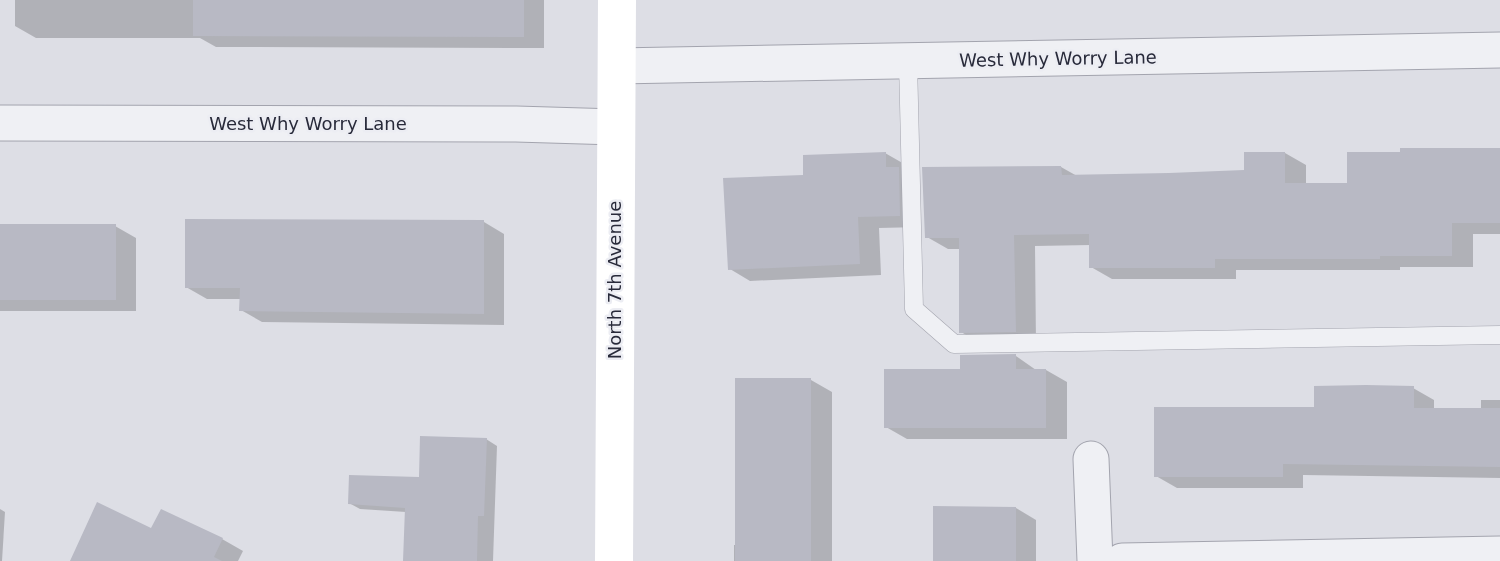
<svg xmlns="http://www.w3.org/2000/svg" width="1500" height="561" font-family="'DejaVu Sans',sans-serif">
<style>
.shadow{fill:#0003}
.building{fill:#b8b9c4}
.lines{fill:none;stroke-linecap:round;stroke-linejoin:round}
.lane-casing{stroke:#a3a4ae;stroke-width:19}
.street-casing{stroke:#a3a4ae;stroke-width:37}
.lane{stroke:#eff0f4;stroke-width:18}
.street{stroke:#eff0f4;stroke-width:35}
.secondary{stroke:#fff;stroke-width:38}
.labels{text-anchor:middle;stroke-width:5;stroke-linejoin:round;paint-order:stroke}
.street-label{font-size:18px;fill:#282a3a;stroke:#ecedf3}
</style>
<rect width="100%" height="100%" fill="#dddee5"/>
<g class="shadow">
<path d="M 15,0 L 544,0 L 544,48 L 216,47 L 200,38 L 36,38 L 15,26 Z"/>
<path d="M 1500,151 L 1500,234 L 1473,234 L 1473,267 L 1400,267 L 1400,270 L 1236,270 L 1236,279 L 1112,279 L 1091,267 L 1091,245 L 1035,246 L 1036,343 L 982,344 L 961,332 L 961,249 L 948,249 L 927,237 L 1061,167 L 1077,176 L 1246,172 L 1246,153 L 1285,153 L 1306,165 L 1306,185 L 1349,185 Z"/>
<path d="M 885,153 L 906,165 L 921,227 L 879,228 L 881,275 L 750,281 L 730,269 Z"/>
<path d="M 484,222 L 504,234 L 504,325 L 262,322 L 241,310 L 241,299 L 207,299 L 186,287 Z"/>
<path d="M 0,226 L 115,226 L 136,238 L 136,311 L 0,311 Z"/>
<path d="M 1016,356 L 1036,370 L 1046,370 L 1067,382 L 1067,439 L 907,439 L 886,427 L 961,370 Z"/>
<path d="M 811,380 L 832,392 L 832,561 L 734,561 L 734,545 L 737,545 Z"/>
<path d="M 1413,388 L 1434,400 L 1434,409 L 1481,409 L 1481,400 L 1500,400 L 1500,478 L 1303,475 L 1303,488 L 1177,488 L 1156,476 L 1315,409 Z"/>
<path d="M 486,439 L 497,446 L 493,561 L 405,561 L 406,512 L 360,509 L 349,503 L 421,478 Z"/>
<path d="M 1016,508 L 1036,520 L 1036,561 L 935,561 Z"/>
<path d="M 0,509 L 5,512 L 2,561 L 0,561 Z"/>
<path d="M 152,530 L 222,539 L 243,551 L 238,561 L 76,561 Z"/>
</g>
<g class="building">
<path d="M 193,0 L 524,0 L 524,37 L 193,36 Z"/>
<path d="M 1400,148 L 1500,148 L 1500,223 L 1452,223 L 1452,256 L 1380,256 L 1380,259 L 1215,259 L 1215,268 L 1089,268 L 1089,234 L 1014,235 L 1016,332 L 959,333 L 959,238 L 925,238 L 922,167 L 1061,166 L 1062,175 L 1169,173 L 1244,170 L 1244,152 L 1285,152 L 1285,183 L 1347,183 L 1347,152 L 1400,152 Z"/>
<path d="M 886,152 L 886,167 L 899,167 L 900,216 L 858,217 L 860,264 L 728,270 L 723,178 L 803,175 L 803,155 Z"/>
<path d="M 185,219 L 484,220 L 484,314 L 239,311 L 240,288 L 185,288 Z"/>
<rect x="0" y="224" width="116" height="76"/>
<path d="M 1016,354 L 1016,369 L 1046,369 L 1046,428 L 884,428 L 884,369 L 960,369 L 960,355 Z"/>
<rect x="735" y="378" width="76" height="183"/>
<path d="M 1366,385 L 1414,386 L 1414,408 L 1500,408 L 1500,467 L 1283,464 L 1283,477 L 1154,477 L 1154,407 L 1314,407 L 1314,386 Z"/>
<path d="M 420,436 L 487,438 L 484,516 L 478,516 L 477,561 L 403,561 L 405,508 L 348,504 L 349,475 L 419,477 Z"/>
<path d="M 97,502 L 151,528 L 161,509 L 223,538 L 214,557 L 222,561 L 70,561 Z"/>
<path d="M 933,506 L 1016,507 L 1016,561 L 933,561 Z"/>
</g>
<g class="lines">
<defs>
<path id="lane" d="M 908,62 L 914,309 L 954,344 L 1500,335"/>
<g id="street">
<path d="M 617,66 L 1500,50"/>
<path d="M 0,123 L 516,124 L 616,127"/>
<path d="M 1091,459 L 1095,561"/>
<path d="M 1122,561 L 1500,554"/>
</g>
</defs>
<use href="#lane" class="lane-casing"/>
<use href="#street" class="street-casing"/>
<use href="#lane" class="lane"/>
<use href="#street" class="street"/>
<path class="secondary" d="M 614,561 L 617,0"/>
</g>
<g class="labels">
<g class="street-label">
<text transform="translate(1058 59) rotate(-1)" y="6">West Why Worry Lane</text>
<text x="308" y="130">West Why Worry Lane</text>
<text transform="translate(615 280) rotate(-90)" y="6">North 7th Avenue</text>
</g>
</g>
</svg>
